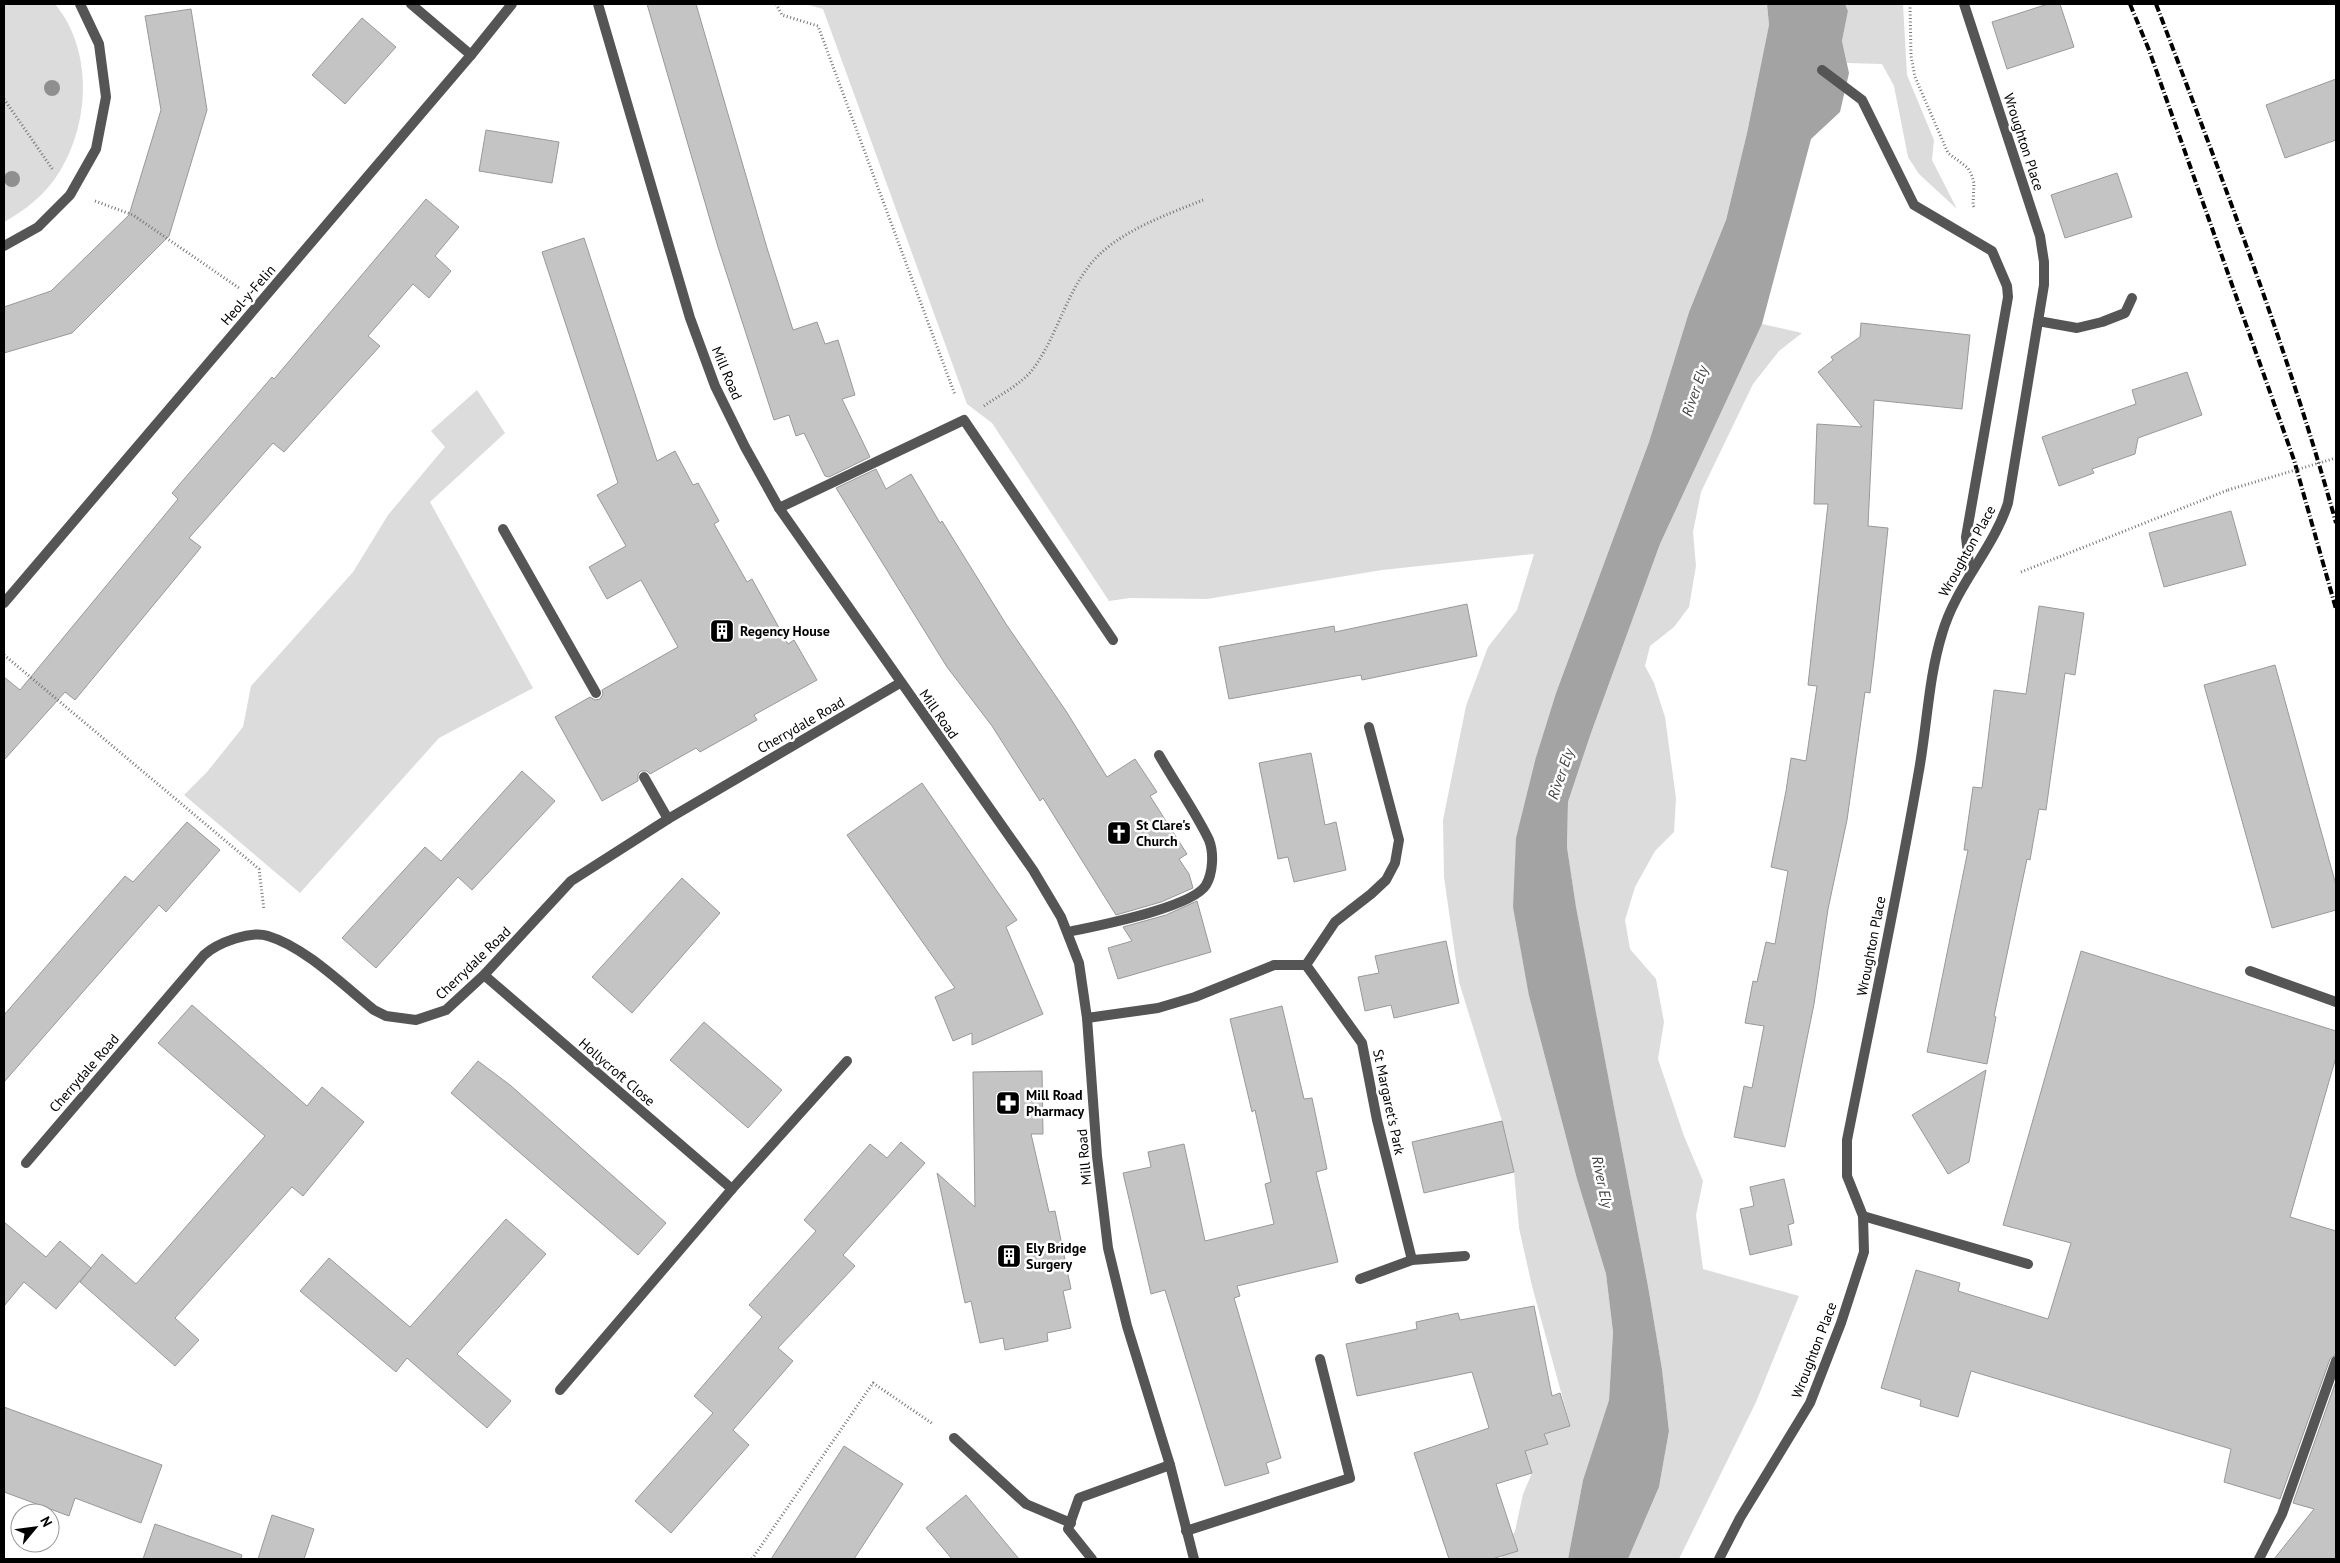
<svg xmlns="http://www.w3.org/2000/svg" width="2340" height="1563" font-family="'PT Sans',sans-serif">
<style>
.green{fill:#dcdcdc}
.water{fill:#a3a3a3}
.building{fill:#c4c4c4;stroke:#999}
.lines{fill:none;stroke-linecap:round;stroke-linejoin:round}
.path{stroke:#777;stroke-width:3;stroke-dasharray:1 2.5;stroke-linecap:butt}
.service{stroke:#555;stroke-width:10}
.minor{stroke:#555;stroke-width:10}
.rail{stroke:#000;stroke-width:4;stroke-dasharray:8 2.5 1 2.5;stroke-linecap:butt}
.path-bridge{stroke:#777;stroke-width:3;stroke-dasharray:1 2.5;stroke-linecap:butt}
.tree{fill:#8f8f8f}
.labels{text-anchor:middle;stroke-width:5;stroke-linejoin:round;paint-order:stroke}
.street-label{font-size:14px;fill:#000;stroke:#fff}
.poi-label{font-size:14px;font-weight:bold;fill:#000;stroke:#fff;text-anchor:start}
.water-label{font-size:15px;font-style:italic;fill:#444;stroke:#fff}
</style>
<rect width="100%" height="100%" fill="#fff"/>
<g class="green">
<path d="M 4,4 L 55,4 C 93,50 90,122 60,171 C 47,193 26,210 4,222 Z"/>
<path d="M 805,4 L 1767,4 L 1769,25 L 1747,133 L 1726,220 L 1689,312 L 1649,442 L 1556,693 L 1536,757 L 1529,996 L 1577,1179 L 1606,1274 L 1613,1332 L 1609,1400 L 1583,1480 L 1568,1559 L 1501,1559 L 1515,1531 L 1523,1494 L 1532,1473 L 1525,1451 L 1548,1444 L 1544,1434 L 1570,1425 L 1532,1286 L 1519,1228 L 1514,1172 L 1502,1121 L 1459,982 L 1444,877 L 1443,820 L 1466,706 L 1488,647 L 1517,610 L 1534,554 L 1382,570 L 1207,599 L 1130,598 L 1109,601 L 992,423 L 967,404 L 823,9 Z"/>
<path d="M 1845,4 L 1903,4 L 1907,75 L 1934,140 L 1932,160 L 1957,209 L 1919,174 L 1908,157 L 1894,86 L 1882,64 L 1847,63 L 1842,41 L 1848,11 Z"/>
<path d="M 1762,324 L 1802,333 L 1779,351 L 1753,384 L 1701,492 L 1693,532 L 1696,566 L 1689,607 L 1674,627 L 1650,646 L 1645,666 L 1654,683 L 1665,717 L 1676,798 L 1674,832 L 1655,851 L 1635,887 L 1625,920 L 1630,949 L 1656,979 L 1664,1022 L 1658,1059 L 1684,1136 L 1703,1181 L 1696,1215 L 1703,1269 L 1799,1296 L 1756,1402 L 1679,1559 L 1628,1559 L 1659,1487 L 1669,1431 L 1662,1369 L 1648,1286 L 1576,908 L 1567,847 L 1568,802 L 1591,733 L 1660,544 Z"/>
<path d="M 477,390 L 505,433 L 430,502 L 533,688 L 439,738 L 300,893 L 184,795 L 207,772 L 243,727 L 251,686 L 353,572 L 388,515 L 445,447 L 431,431 Z"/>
</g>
<path class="water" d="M 1767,4 L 1845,4 L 1848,11 L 1842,41 L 1849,73 L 1840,112 L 1811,139 L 1762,324 L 1660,544 L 1591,733 L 1568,802 L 1567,847 L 1576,907 L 1648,1286 L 1662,1369 L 1669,1431 L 1659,1487 L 1628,1559 L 1568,1559 L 1583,1480 L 1609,1400 L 1613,1332 L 1606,1274 L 1577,1179 L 1529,996 L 1513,907 L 1516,838 L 1536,757 L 1556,693 L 1649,442 L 1689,312 L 1726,220 L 1747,133 L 1769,25 Z"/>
<g class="building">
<path d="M 647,4 L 696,4 L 767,248 L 793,330 L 817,322 L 825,344 L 838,340 L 855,395 L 842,399 L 870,457 L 829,477 L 825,476 L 804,433 L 796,436 L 789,415 L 774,420 L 718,247 Z"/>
<path d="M 2048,4 L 2060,4 L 2074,47 L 2007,69 L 1992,22 Z"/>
<path d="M 191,9 L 207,110 L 169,236 L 72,333 L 4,353 L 4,307 L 51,291 L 129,215 L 161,110 L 145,16 Z"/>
<path d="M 362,18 L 396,47 L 345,104 L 312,75 Z"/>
<path d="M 2336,79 L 2336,140 L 2285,158 L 2266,105 Z"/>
<path d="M 486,130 L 559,142 L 552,183 L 479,171 Z"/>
<path d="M 2117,173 L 2132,217 L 2065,238 L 2051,195 Z"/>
<path d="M 426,199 L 459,227 L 435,256 L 451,271 L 429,298 L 413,284 L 368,336 L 380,346 L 284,452 L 273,443 L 189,538 L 201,547 L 198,551 L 75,700 L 65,692 L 4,760 L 4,677 L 20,690 L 178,499 L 172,493 L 272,377 L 274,379 Z"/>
<path d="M 584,238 L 657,461 L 675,451 L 693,485 L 698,483 L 719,521 L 714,524 L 747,582 L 752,579 L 788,644 L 794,640 L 817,680 L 754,715 L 757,720 L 700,752 L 696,748 L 650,774 L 647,771 L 641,771 L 638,774 L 638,781 L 602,801 L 555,717 L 590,697 L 595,700 L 600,699 L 603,694 L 602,690 L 678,647 L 641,580 L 607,599 L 589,567 L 626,546 L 597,495 L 618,483 L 542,252 Z"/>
<path d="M 1861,323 L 1970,335 L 1962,409 L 1874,400 L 1868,526 L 1888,528 L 1874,660 L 1870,693 L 1865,692 L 1847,820 L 1828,909 L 1814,1004 L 1785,1147 L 1734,1137 L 1744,1086 L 1752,1088 L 1764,1026 L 1745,1023 L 1753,981 L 1757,982 L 1766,942 L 1775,944 L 1788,871 L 1771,867 L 1786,791 L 1791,758 L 1806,761 L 1817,686 L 1808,685 L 1828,504 L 1814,504 L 1817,424 L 1862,427 L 1818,372 L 1833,360 L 1831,357 L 1860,337 Z"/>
<path d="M 2187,372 L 2202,415 L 2138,438 L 2135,454 L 2092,469 L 2094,473 L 2059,486 L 2042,437 L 2136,404 L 2132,390 Z"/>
<path d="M 876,469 L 886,489 L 911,474 L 940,523 L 942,521 L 1006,624 L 1066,711 L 1107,777 L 1135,759 L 1157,792 L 1150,796 L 1187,854 L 1179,859 L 1189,874 L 1193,888 L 1161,902 L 1116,915 L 1043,798 L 1040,801 L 992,726 L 947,667 L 836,488 Z"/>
<path d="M 2231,511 L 2246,565 L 2164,587 L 2149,533 Z"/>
<path d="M 1467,604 L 1477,656 L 1362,680 L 1361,675 L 1229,699 L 1219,647 L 1334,626 L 1335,632 Z"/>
<path d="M 2039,606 L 2084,613 L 2075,675 L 2065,673 L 2046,810 L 2039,809 L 2030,860 L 2027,859 L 1994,1016 L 1996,1017 L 1987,1064 L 1927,1052 L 1968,850 L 1964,850 L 1973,787 L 1982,788 L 1994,690 L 2026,694 Z"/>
<path d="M 2275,665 L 2336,885 L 2336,910 L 2272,928 L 2204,685 Z"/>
<path d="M 1311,753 L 1325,825 L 1336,822 L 1346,870 L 1294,882 L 1288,857 L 1278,859 L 1259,763 Z"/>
<path d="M 522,771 L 555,801 L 472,890 L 458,877 L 376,968 L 342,938 L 425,847 L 441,861 Z"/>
<path d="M 922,783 L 1017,920 L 1006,927 L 1043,1014 L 972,1045 L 972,1033 L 953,1041 L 935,997 L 955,988 L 847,835 Z"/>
<path d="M 187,822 L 220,850 L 166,912 L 159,905 L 4,1082 L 4,1015 L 125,876 L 133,882 Z"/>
<path d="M 682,878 L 720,913 L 632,1013 L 592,977 Z"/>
<path d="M 1197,901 L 1211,952 L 1118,979 L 1108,948 L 1132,941 L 1123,927 L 1166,915 Z"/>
<path d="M 1446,941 L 1459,1003 L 1394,1018 L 1391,1005 L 1365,1011 L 1358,977 L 1379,973 L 1375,956 Z"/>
<path d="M 2081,951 L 2336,1031 L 2336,1057 L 2290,1217 L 2336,1231 L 2336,1354 L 2330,1359 L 2280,1499 L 2224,1482 L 2231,1449 L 1971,1371 L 1958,1417 L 1920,1406 L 1921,1400 L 1881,1388 L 1916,1270 L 1960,1283 L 1958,1291 L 2048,1319 L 2071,1243 L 2003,1225 Z"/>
<path d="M 192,1005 L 307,1106 L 322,1087 L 364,1122 L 303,1196 L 292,1187 L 175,1318 L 199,1340 L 175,1366 L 80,1282 L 102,1254 L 136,1284 L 265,1136 L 158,1043 Z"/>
<path d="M 1282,1006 L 1304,1099 L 1312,1098 L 1327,1169 L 1316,1172 L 1338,1262 L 1237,1286 L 1240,1296 L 1234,1298 L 1281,1458 L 1266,1463 L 1269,1473 L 1225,1486 L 1165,1290 L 1151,1294 L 1123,1173 L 1151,1167 L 1148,1152 L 1184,1144 L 1205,1241 L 1274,1224 L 1265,1184 L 1271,1182 L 1255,1110 L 1252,1112 L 1230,1019 Z"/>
<path d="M 704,1022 L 782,1090 L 748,1128 L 670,1060 Z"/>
<path d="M 478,1061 L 510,1085 L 666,1223 L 638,1255 L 451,1093 Z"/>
<path d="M 1986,1070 L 1969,1162 L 1948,1174 L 1912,1115 Z"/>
<path d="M 1042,1071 L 1043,1134 L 1031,1134 L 1049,1212 L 1055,1211 L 1071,1289 L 1063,1291 L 1071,1328 L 1047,1333 L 1048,1341 L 1005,1350 L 1003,1338 L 980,1343 L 971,1301 L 965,1303 L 937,1173 L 975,1207 L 973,1072 Z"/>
<path d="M 1502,1121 L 1514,1172 L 1424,1193 L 1412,1142 Z"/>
<path d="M 901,1142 L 925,1163 L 843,1255 L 855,1266 L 778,1348 L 793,1361 L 733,1430 L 749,1445 L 671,1533 L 635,1501 L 713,1413 L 694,1396 L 762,1317 L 749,1305 L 816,1231 L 804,1220 L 870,1144 L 887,1158 Z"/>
<path d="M 1784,1179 L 1794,1223 L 1788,1225 L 1792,1245 L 1750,1255 L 1740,1209 L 1754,1206 L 1750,1187 Z"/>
<path d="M 506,1219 L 546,1254 L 457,1354 L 511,1401 L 487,1428 L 407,1358 L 396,1372 L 300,1291 L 329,1258 L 410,1327 Z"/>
<path d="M 4,1222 L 46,1257 L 60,1241 L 91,1268 L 56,1309 L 24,1282 L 4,1306 Z"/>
<path d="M 1534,1306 L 1552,1396 L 1560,1393 L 1570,1426 L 1544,1434 L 1548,1444 L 1525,1451 L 1532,1473 L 1496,1484 L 1518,1551 L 1492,1559 L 1449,1559 L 1414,1453 L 1489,1428 L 1472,1372 L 1357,1396 L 1346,1344 L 1417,1329 L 1416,1322 L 1458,1313 L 1460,1320 Z"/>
<path d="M 2336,1381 L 2336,1559 L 2274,1559 L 2314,1509 L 2293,1503 Z"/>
<path d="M 4,1407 L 162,1465 L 141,1523 L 75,1498 L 69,1516 L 4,1492 Z"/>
<path d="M 844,1446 L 903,1484 L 854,1559 L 771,1559 Z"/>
<path d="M 966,1495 L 1019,1559 L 952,1559 L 926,1528 Z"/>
<path d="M 272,1515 L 314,1529 L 304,1559 L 258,1559 Z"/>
<path d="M 155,1524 L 242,1555 L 241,1559 L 143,1559 Z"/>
</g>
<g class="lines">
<g class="path">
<path d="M 776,4 L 782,15 L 818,26 L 955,395"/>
<path d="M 1910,4 L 1911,56 L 1915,77 L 1948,153 L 1968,168 L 1972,176 L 1974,183 L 1973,205 L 1975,209"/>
<path d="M 4,99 L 53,170"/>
<path d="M 95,201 L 133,215 L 239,288"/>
<path d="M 984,406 C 998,396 1023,383 1033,369 C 1056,338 1065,297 1089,266 C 1114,233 1166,215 1203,200"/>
<path d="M 2021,572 L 2228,490"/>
<path d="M 4,655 L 259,869 L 264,910"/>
<path d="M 752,1559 L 873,1383 L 933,1424"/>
</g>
<g class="service">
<path d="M 1822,70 L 1862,100 L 1914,205 L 1992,251 L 2007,286 L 2008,297 L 1966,537 L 1970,573"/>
<path d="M 779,508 L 964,420 L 1113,640"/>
<path d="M 503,529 L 596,693"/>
<path d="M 644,777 L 668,819"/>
<path d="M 1068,932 C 1096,926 1192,908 1206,885 C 1213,873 1214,853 1209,840 C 1195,811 1175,783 1159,755"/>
<path d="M 2250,971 L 2336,1002"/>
<path d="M 954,1438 L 1026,1504 L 1071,1523"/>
<path d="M 1186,1531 L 1350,1478 L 1320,1359"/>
<path d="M 2259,1559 L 2282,1514 L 2336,1361"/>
</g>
<g class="minor">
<path d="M 411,4 L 471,55"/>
<path d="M 598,4 L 690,318 L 715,386 L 745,447 L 779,508 L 1033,870 L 1061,917 L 1079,963 L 1087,1018 L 1097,1156 L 1108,1248 L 1127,1326 L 1170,1465 L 1194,1559"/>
<path d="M 4,246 L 38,227 L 70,195 L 96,149 L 106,97 L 99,44 L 80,4"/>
<path d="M 2038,321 L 2077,328 L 2102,322 L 2125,313 L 2132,298"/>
<path d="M 4,603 L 471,55 L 512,4"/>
<path d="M 1306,965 L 1335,922 L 1371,894 L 1386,880 L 1395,863 L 1399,840 L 1369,727"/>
<path d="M 484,975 L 732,1189"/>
<path d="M 1087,1018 L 1158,1008 L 1195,997 L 1274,965 L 1306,965 L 1362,1043 L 1377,1120 L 1412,1260"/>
<path d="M 26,1163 L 204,955 C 217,943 251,930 268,936 C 305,947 344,986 374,1010 L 386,1016 L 416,1020 L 446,1010 L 484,975 L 571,881 L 668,819 L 900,683"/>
<path d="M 1863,1216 L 2028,1264"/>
<path d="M 1360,1279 L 1412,1260 L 1465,1256"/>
<path d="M 560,1390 L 732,1189 L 847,1061"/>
<path d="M 1092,1559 L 1068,1529 L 1079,1498 L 1170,1465"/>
<path d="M 1719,1559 L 1740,1518 L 1810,1403 L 1841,1323 L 1864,1252 L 1863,1216 L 1847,1176 L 1847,1140 C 1871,1019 1897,897 1918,776 C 1927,729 1928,679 1942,634 C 1956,585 1993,550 2008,503 L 2044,285 L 2044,262 L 2040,236 L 1964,4"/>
</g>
<g class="rail">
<path d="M 2130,4 L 2149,50 L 2294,460 L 2336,609"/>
<path d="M 2156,4 C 2221,175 2287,347 2336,523"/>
</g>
<path class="path-bridge" d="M 2228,490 L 2336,458"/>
</g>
<g class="tree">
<circle cx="52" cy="88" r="8"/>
<circle cx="12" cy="179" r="8"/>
</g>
<defs>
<symbol id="building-square" viewBox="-11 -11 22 22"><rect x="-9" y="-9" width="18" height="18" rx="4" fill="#000" stroke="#fff"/><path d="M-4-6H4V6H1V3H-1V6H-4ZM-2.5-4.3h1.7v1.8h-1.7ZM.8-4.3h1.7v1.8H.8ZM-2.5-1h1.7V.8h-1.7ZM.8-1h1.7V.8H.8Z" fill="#fff"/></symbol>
<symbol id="church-square" viewBox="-11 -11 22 22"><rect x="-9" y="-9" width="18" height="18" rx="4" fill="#000" stroke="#fff"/><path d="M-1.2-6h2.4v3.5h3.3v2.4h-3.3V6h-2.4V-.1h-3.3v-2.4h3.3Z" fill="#fff"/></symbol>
<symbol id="pharmacy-square" viewBox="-11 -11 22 22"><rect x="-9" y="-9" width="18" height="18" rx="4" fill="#000" stroke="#fff"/><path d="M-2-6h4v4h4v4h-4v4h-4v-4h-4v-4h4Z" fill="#fff"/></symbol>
</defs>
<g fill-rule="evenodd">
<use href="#building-square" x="708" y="617" width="28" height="28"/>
<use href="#church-square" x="1105" y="819" width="28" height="28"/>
<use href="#pharmacy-square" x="994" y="1089" width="28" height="28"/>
<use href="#building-square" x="995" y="1242" width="28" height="28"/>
</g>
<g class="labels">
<g class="street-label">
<text transform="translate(2024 142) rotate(72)" y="5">Wroughton Place</text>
<text transform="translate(248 295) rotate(-49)" y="5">Heol-y-Felin</text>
<text transform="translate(727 373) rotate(67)" y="5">Mill Road</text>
<text transform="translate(1967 551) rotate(-61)" y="5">Wroughton Place</text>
<text transform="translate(939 714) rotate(55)" y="5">Mill Road</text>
<text transform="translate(801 725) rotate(-30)" y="5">Cherrydale Road</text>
<text transform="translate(1871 946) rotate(-79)" y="5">Wroughton Place</text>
<text transform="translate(473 963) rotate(-44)" y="5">Cherrydale Road</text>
<text transform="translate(617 1072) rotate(41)" y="5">Hollycroft Close</text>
<text transform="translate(84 1073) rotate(-49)" y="5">Cherrydale Road</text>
<text transform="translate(1389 1102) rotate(78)" y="5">St Margaret's Park</text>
<text transform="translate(1084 1157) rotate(-95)" y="5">Mill Road</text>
<text transform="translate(1814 1350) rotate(-69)" y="5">Wroughton Place</text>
</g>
<g class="poi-label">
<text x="740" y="636">Regency House</text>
<text x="1136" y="830">St Clare's<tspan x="1136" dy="16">Church</tspan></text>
<text x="1026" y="1100">Mill Road<tspan x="1026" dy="16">Pharmacy</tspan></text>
<text x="1026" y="1253">Ely Bridge<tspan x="1026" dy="16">Surgery</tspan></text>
</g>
<g class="water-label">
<text transform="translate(1695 391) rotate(-71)" y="5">River Ely</text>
<text transform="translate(1561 774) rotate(-71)" y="5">River Ely</text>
<text transform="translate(1602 1182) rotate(78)" y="5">River Ely</text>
</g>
</g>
<rect width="2340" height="1563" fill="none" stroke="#000000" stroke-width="10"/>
<g transform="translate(35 1528) rotate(61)"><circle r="24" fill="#ffffff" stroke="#999999"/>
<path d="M0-4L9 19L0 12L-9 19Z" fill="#000000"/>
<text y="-8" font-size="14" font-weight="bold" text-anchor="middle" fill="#000000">N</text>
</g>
</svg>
